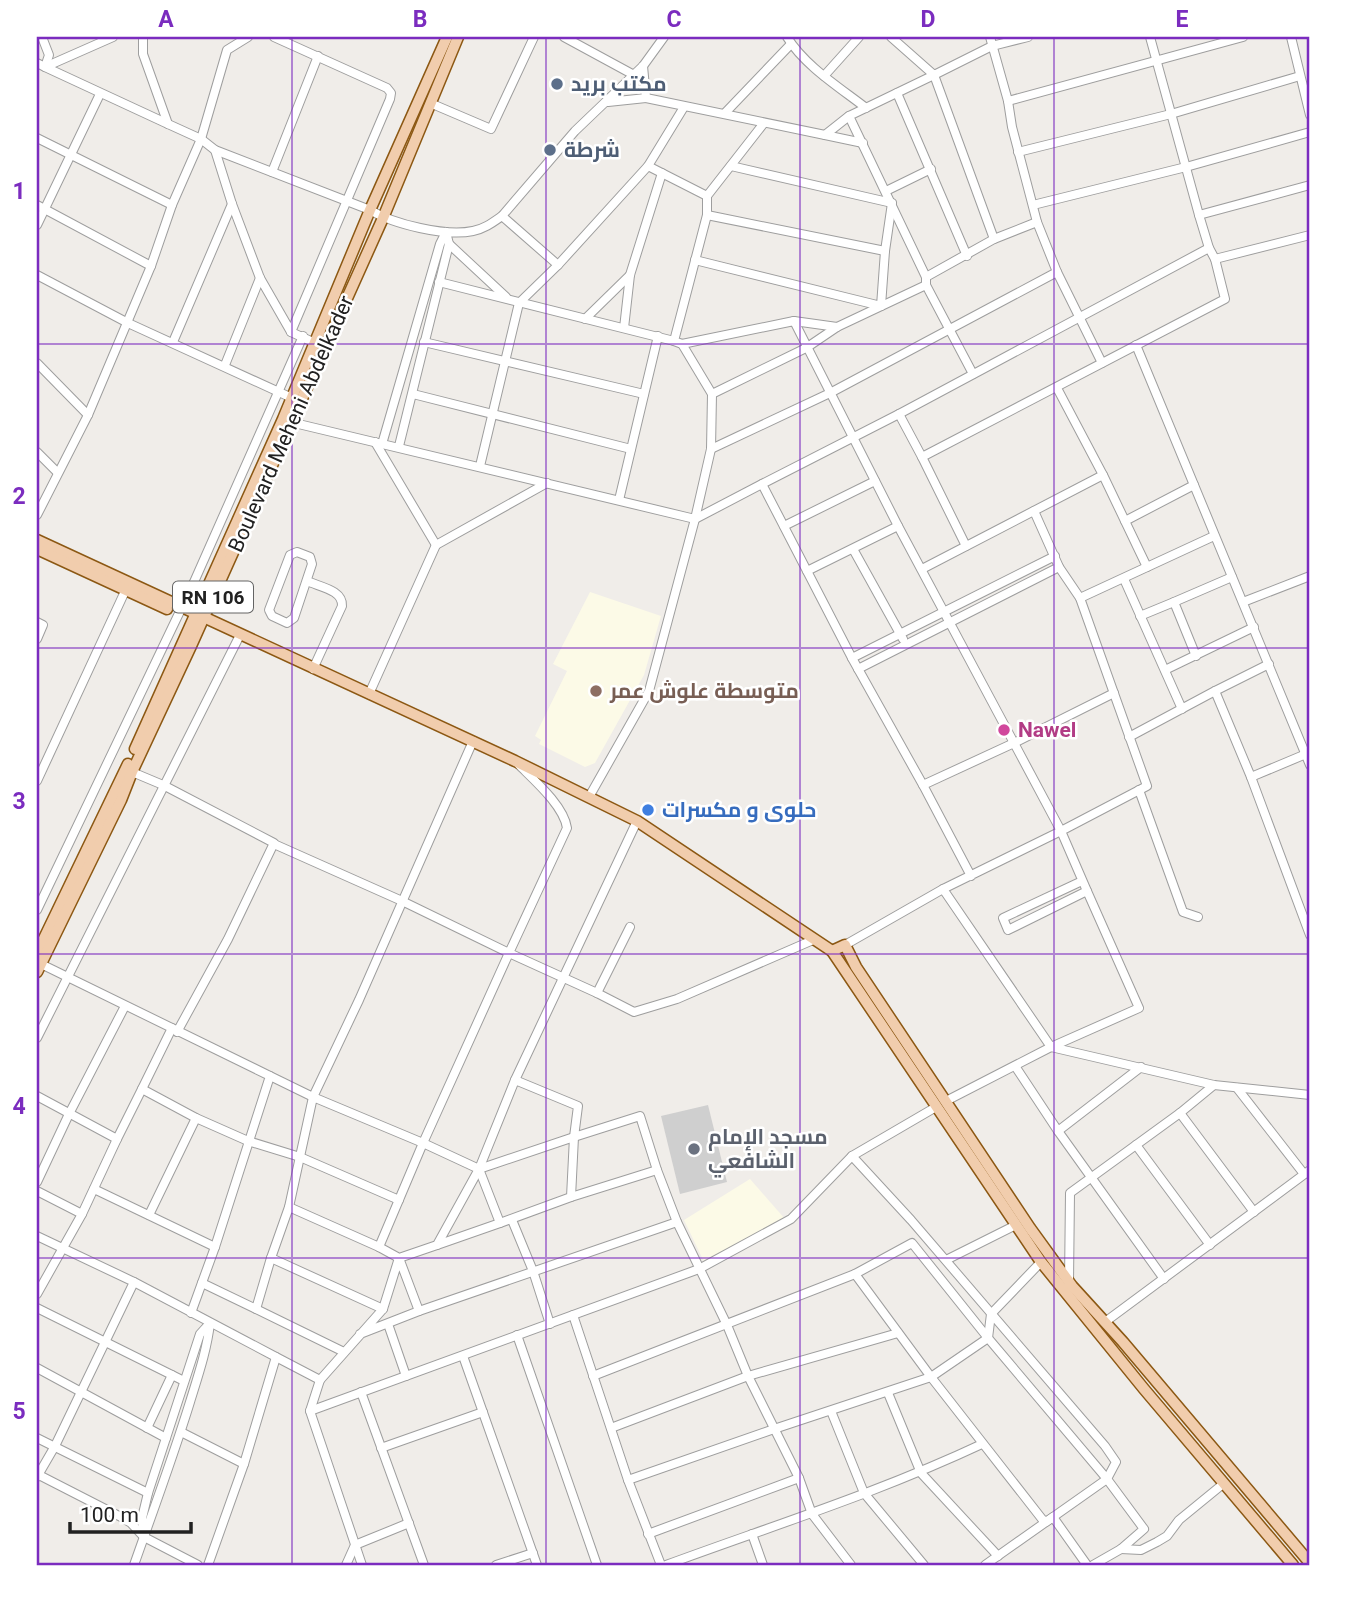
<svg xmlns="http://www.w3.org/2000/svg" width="1347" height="1602" font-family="Roboto,Cairo,sans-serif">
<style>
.education{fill:#fcfae7}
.religious{fill:#cfcfcf}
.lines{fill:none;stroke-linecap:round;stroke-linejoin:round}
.minor-casing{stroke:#9e9e9e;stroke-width:10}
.major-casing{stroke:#8c5813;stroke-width:13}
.minor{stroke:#fff;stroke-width:8}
.major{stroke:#f1cdad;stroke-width:10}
.grid{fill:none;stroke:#7b2cbf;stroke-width:2;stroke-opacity:0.55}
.service-dot{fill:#5c6f8a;stroke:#fff;stroke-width:2.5}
.education-dot{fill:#8d6e63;stroke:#fff;stroke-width:2.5}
.hotel-dot{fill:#d1479c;stroke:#fff;stroke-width:2.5}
.shop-dot{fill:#3f7fe0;stroke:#fff;stroke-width:2.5}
.worship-dot{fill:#6b7280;stroke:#fff;stroke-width:2.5}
.labels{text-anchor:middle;stroke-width:5;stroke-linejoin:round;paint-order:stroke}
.shield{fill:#fff;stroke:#646464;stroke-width:2}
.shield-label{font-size:19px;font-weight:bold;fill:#212121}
.service-label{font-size:21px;font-weight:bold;fill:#4e5e75;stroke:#fff;text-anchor:start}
.street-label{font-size:21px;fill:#212121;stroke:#fff}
.education-label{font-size:21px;font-weight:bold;fill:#785e54;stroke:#fff;text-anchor:start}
.hotel-label{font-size:21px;font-weight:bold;fill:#b23c85;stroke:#fff;text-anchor:start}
.shop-label{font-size:21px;font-weight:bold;fill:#366cbe;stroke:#fff;text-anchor:start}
.worship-label{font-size:21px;font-weight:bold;fill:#5b616d;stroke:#fff;text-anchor:start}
.neatline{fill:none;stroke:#7b2cbf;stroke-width:2.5}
.grid-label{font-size:23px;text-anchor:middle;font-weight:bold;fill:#7b2cbf}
</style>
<rect width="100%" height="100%" fill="#f0ede9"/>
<g class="education">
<path d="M 590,592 L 661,616 L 644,675 L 595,763 L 585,767 L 539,744 L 541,740 L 535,736 L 567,671 L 553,664 Z"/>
<path d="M 750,1179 L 785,1219 L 707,1268 L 684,1220 Z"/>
</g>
<path class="religious" d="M 708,1105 L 727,1182 L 680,1194 L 661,1116 Z"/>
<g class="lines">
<defs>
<g id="minor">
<path d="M 42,37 L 49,55 L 45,67 L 168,124"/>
<path d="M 143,37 L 143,54 L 168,124 L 201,139 L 215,150 L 370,210 C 393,224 446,237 473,231 C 484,229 492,223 502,216 L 575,131 L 643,66 L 664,37"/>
<path d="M 274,37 L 387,88 L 391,93 L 390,99 L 291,332"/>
<path d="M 564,37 L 634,75"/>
<path d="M 787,37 C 805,66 839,87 866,108"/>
<path d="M 891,37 L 934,75 L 992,46 L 1028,37"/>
<path d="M 990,37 L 1008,101 L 1012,127 L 1037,222 L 1057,272 L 1102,363"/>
<path d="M 1150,37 L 1199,215 L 1209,248 L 1215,259"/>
<path d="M 1291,37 L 1310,115"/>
<path d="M 37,63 L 45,67 L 113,37"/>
<path d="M 824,76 L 859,37"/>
<path d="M 897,93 L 967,256"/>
<path d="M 646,98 L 825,135"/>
<path d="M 1008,101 L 1243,37"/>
<path d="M 608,102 L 646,98 L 643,66"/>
<path d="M 430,103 L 491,129 L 534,37"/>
<path d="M 684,107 L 648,166 L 707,196"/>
<path d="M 725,113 L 791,44"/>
<path d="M 849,116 L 825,135 L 863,143"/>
<path d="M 37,138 L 172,205"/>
<path d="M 215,150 L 232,204 L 260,278 L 291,332 L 315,343"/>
<path d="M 1018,152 L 1171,114 L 1300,76"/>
<path d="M 272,172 L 318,56"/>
<path d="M 886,191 L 931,169"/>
<path d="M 37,205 L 151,266"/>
<path d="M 1033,205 L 1186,167 L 1310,132"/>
<path d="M 707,215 L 885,251"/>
<path d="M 1199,215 L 1310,185"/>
<path d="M 502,216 L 558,265"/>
<path d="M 37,225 L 100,94"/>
<path d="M 449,244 L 506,297"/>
<path d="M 695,260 L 881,306 L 885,251 L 892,203 L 731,166"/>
<path d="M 37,275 L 128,323 L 292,398"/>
<path d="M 926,277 L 994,239 L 1037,222"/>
<path d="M 439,282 L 674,341"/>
<path d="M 585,319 L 630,275"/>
<path d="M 794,321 L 837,327"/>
<path d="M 624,328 L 630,275 L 662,173"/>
<path d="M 173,342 L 232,204"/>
<path d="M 424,342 L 644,394"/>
<path d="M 682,344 L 794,321 L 898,526 L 1014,743 L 1114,693"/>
<path d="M 1136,345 L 1310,765"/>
<path d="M 37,363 L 88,415"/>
<path d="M 225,365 L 260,278"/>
<path d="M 973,374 L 926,285 L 926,277 L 849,116 L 934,75 L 994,239"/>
<path d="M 1057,388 L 1103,475 L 1147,567"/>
<path d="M 413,394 L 631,449"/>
<path d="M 712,394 L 806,348 L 837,327 L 926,285"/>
<path d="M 899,414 L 922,457"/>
<path d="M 286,421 L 695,519 L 762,484 L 852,658 L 923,785"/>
<path d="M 375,442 L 436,545 L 547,483"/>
<path d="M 382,444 L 440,244 L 446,232"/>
<path d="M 399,446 L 449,244 L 446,232"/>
<path d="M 711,449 L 830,393 L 1057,272"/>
<path d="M 37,452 L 57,472"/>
<path d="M 480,466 L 519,303 L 558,265 L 648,166"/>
<path d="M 762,484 L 899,414 L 1209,248"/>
<path d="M 619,500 L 658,336"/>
<path d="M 1034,511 L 1059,567 L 1080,598 L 1147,786 L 1061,831 L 1087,891 L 1008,930 L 1003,918 L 1082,881"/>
<path d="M 37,515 L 88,415 L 151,266 L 172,205 L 201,139 L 227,50 L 248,37"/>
<path d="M 1125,521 L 1194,485"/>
<path d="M 784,526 L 875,481"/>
<path d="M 966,546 L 922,457 L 1225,299 L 1215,259 L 1310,235"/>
<path d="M 853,549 L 903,639"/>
<path d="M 297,552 L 310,557 L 312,564 L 294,618 L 287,623 L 272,616 L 269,610 L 290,555 Z"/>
<path d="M 922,569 L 1103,475"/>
<path d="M 807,571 L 898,526"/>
<path d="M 1124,579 L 1182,709"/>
<path d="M 307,581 C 320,587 343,590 342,606 L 313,669"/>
<path d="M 1080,598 L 1214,536"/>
<path d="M 1243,602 L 1310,576"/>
<path d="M 1140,616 L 1174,602"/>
<path d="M 37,622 L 43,625 L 37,639"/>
<path d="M 1196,656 L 1174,602 L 1232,577"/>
<path d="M 852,658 L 1055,556"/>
<path d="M 858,669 L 1059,567"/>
<path d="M 1165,670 L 1254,627"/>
<path d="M 1215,691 L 1269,664"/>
<path d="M 369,694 L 436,545"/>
<path d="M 1129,737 L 1215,691 L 1251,777 L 1310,935"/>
<path d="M 519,765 C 534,780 564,806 567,828 L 509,953 L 597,993 L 630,927"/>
<path d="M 132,772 L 163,785 L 274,843 L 228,939 L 177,1032"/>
<path d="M 1251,777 L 1306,754"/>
<path d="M 37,781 L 127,587"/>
<path d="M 1139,790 L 1183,912 L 1198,917"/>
<path d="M 589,797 L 649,691 L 695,519 L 711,449 L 712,394 L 682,344 L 674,341 L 707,215 L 707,196 L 764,123"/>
<path d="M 274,844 L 402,901 L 509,953 L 423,1143 L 313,1097 L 289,1207 L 271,1258 L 383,1309"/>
<path d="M 943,889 L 1051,1047 L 1214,1085 L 1310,1095"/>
<path d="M 37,910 L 194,582 L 303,336"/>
<path d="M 845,945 L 943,889 L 1061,831 L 1014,743 L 923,785 L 971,876"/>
<path d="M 41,964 L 270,1076 L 215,1247 L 191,1313"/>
<path d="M 597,993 L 634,1012 L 677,999 L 813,940"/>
<path d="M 37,1038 L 240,635"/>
<path d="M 1015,1066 L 1058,1131 L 1164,1279"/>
<path d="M 270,1076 L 313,1097 L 359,1000 L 473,741"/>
<path d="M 515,1080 L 637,821"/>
<path d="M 1237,1088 L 1304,1174"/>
<path d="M 142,1089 L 172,1028"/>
<path d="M 37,1096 L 117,1139 L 142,1089 L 196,1118 L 248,1141 L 300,1157 L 399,1200"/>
<path d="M 946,1101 L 1051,1047 L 1139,1008 L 1087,891"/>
<path d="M 1180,1113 L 1254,1212"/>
<path d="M 1058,1131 L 1141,1067"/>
<path d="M 423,1143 L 479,1169 L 437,1245 L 399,1258 L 379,1247 Z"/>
<path d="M 1136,1145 L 1210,1245"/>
<path d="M 852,1156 L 911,1220 L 1105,1446 L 1116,1462 L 1107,1479 L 1046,1522 L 1042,1519 L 931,1377 L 855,1274"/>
<path d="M 479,1169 L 574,1137 L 571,1197 L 500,1223"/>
<path d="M 37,1182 L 69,1114 L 125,1006"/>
<path d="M 94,1189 L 215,1247"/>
<path d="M 37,1191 L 82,1214 L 37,1294"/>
<path d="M 571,1197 L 657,1170"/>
<path d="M 289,1207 L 379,1247"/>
<path d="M 82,1214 L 117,1139"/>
<path d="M 149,1215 L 196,1118"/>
<path d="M 512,1220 L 533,1271 L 550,1324"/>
<path d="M 37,1236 L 134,1282 L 55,1446 L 37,1477"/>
<path d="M 437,1245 L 500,1223 L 479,1169 L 515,1080 L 578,1106 L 574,1137 L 640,1116 L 657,1170 L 677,1222 L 727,1325 L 748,1376 L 799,1478 L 812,1514 L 851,1565"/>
<path d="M 946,1260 L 1016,1225"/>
<path d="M 134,1282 L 276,1357 L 244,1464 L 208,1565"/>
<path d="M 1069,1282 L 1070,1193 L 1180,1113 L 1214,1085"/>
<path d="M 202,1283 L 256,1309 L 271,1258"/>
<path d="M 37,1308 L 184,1381"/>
<path d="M 256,1309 L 344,1352"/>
<path d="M 419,1311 L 677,1222"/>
<path d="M 573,1315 L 628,1480 L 661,1565"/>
<path d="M 1105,1322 L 1310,1170"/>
<path d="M 388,1324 L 406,1376"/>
<path d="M 517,1335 L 597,1565"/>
<path d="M 463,1356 L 537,1565"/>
<path d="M 276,1357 L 320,1380 L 310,1411 L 362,1565"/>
<path d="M 37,1368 L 166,1438"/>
<path d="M 593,1376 L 855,1274 L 912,1243 L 988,1338 L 1107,1479 L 1144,1529 L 1121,1549 L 1093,1565"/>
<path d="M 320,1380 L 383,1309 L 399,1258 L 419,1311 L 360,1334"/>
<path d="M 361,1392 L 424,1565"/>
<path d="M 888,1393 L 921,1473 L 998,1556"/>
<path d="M 310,1411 L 699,1269 L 791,1219 L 852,1156 L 936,1107"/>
<path d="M 831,1411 L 864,1493 L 924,1565"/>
<path d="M 147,1428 L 172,1375"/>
<path d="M 611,1428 L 748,1376 L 898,1333"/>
<path d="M 181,1432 L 244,1464"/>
<path d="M 37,1438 L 148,1493"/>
<path d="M 381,1448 L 483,1412"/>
<path d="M 37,1474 L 121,1517 L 131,1523 L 144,1537 L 198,1565"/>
<path d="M 628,1480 L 774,1429 L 931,1377 L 988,1338 L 991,1314 L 1041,1262"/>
<path d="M 648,1534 L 799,1478"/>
<path d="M 752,1534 L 763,1565"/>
<path d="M 144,1535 L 142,1518 L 148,1493 L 200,1334 L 210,1323"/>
<path d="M 1121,1549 L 1141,1550 L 1157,1542 L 1167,1536 L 1179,1520 L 1223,1484"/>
<path d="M 134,1565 C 153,1511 173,1457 190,1402 C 198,1376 207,1350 210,1323"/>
<path d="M 346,1565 L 355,1545 L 409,1523"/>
<path d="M 496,1565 L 533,1553"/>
<path d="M 666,1565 C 772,1526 880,1492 982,1444"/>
<path d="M 985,1565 L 1053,1517 L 1087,1565"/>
</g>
<g id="major">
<path d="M 37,540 L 515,761 L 637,821 L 832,951 L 1041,1262 L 1144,1389 L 1293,1565"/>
<path d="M 37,549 L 167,609"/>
<path d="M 135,749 L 283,419 L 370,210 L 447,37"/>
<path d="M 832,951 L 845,945 L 856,967 L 1030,1228 L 1072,1286 L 1123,1342 L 1310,1563"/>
<path d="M 37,953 L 128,764"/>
<path d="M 37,972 L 121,800 L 132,772 L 191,646 L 383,218 L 458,37"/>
</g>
</defs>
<use href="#minor" class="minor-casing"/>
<use href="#major" class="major-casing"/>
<use href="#minor" class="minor"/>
<use href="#major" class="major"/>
</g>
<path class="grid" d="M 292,37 L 292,1565M 546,37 L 546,1565M 800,37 L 800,1565M 1054,37 L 1054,1565M 37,344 L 1310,344M 37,648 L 1310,648M 37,954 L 1310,954M 37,1258 L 1310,1258"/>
<g class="service-dot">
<circle cx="557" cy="84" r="7"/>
<circle cx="550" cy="150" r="7"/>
</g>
<circle class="education-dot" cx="596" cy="691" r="7"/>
<circle class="hotel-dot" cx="1004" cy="730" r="7"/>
<circle class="shop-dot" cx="648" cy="810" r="7"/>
<circle class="worship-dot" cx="694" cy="1149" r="7"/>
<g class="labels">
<rect class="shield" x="173" y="581.5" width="80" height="31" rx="5"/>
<g class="shield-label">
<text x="213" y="604">RN 106</text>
</g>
<g class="service-label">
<text x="571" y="91">مكتب بريد</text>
<text x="564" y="157">شرطة</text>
</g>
<g class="street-label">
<text transform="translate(291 424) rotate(-66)" y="7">Boulevard Meheni Abdelkader</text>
</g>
<g class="education-label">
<text x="610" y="698">متوسطة علوش عمر</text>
</g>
<g class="hotel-label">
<text x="1018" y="737">Nawel</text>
</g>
<g class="shop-label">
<text x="662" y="817">حلوى و مكسرات</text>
</g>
<g class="worship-label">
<text x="708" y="1144">مسجد الإمام<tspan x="708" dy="24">الشافعي</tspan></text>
</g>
</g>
<rect width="1347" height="1602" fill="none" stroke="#ffffff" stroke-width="77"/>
<path d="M70 1522v10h121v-10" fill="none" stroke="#212121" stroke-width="3.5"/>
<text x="80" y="1522" font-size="21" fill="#212121" stroke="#ffffff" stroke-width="5" paint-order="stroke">100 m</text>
<rect x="38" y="38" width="1270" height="1526" class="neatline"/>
<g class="grid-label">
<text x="166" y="27">A</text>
<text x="420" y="27">B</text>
<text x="674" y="27">C</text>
<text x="928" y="27">D</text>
<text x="1182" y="27">E</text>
<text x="19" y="199">1</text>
<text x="19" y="504">2</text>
<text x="19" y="809">3</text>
<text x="19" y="1114">4</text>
<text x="19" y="1419">5</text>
</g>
</svg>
